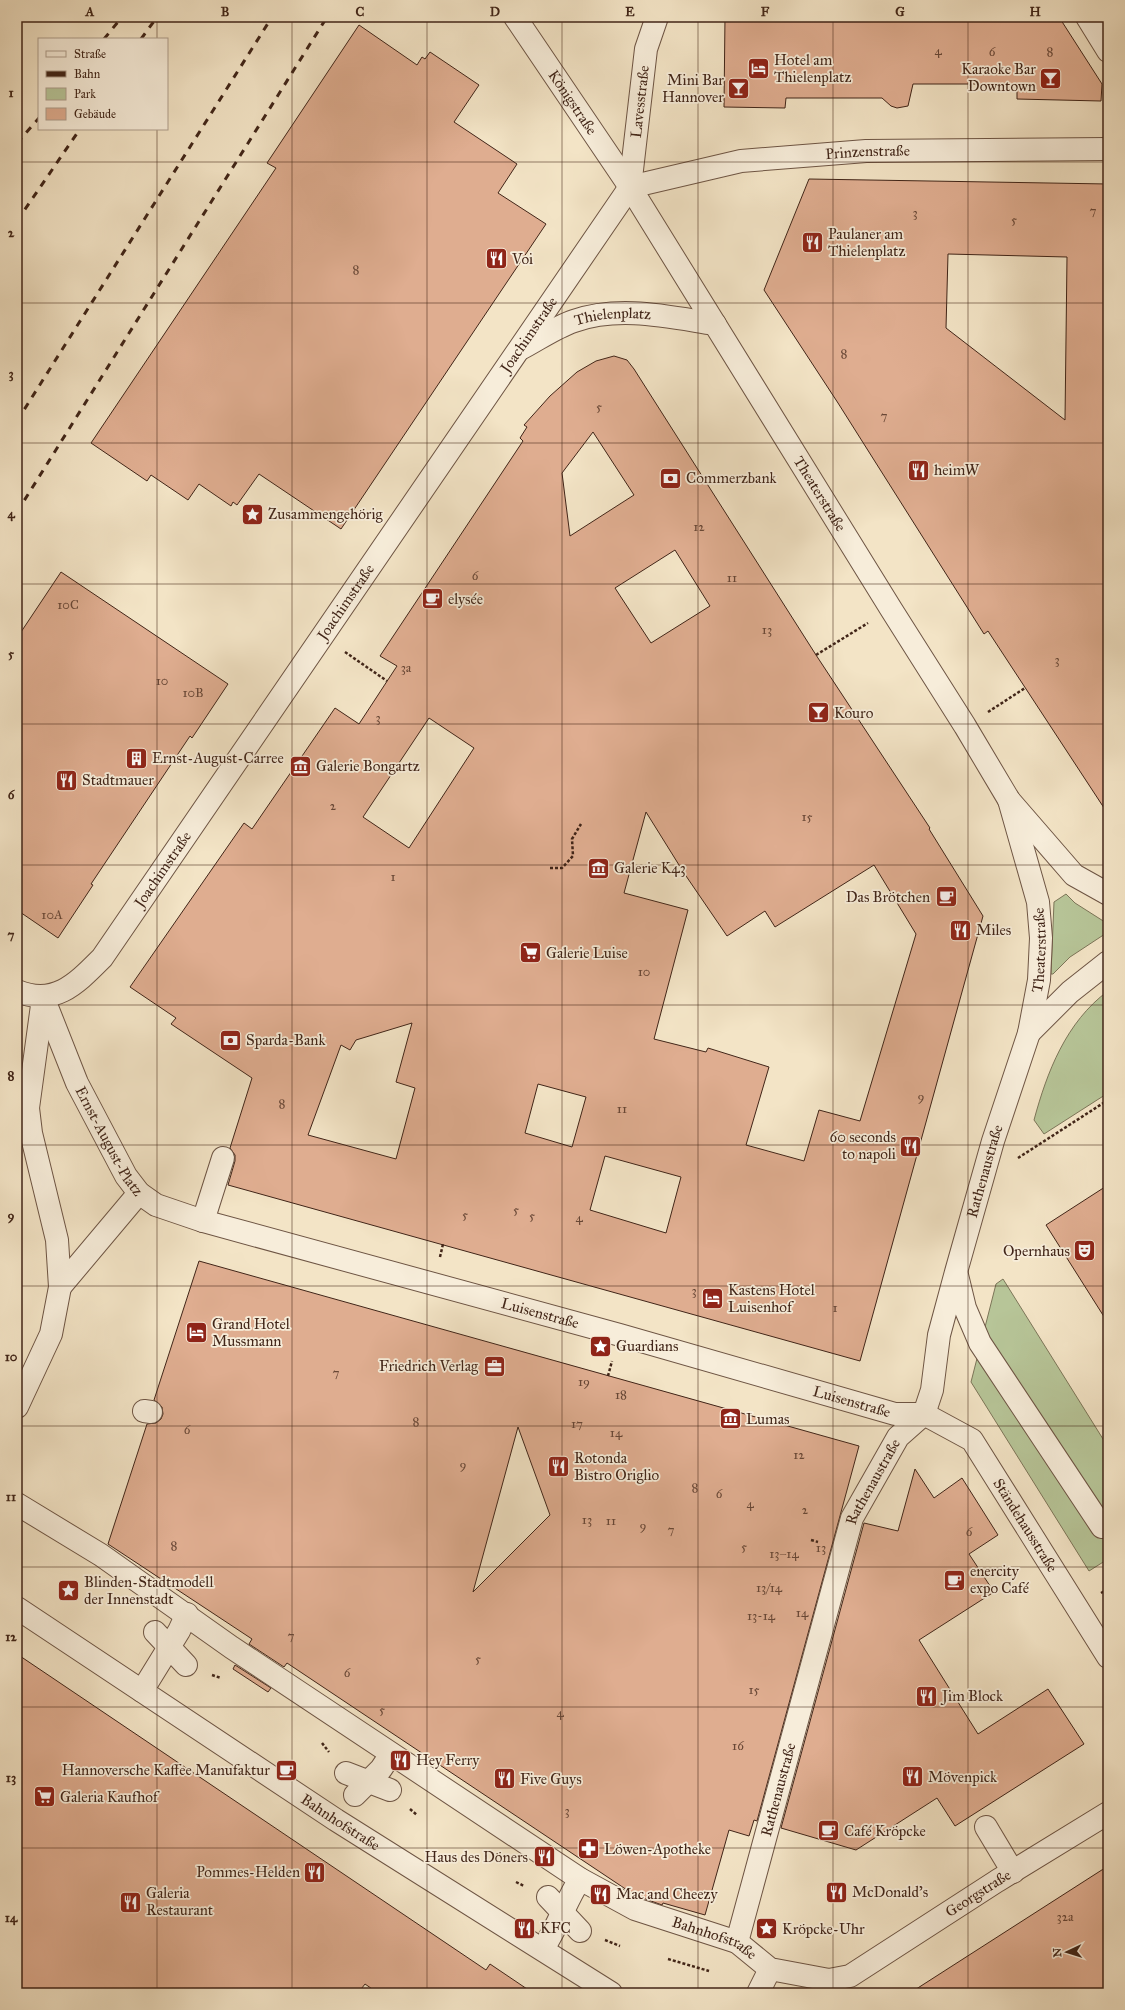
<svg xmlns="http://www.w3.org/2000/svg" width="1125" height="2010" font-family="'IM FELL Great Primer',serif">
<style>
.green{fill:#b7c598;stroke:#7c7558}
.building{fill:#dfad90;stroke:#412518;fill-rule:evenodd}
.lines{fill:none;stroke-linecap:round;stroke-linejoin:round}
.minor-casing{stroke:#6e5544;stroke-width:24}
.path{stroke:#412518;stroke-width:2.5;stroke-dasharray:3 2;stroke-linecap:butt}
.minor{stroke:#f7edda;stroke-width:22}
.rail{stroke:#412518;stroke-width:3;stroke-dasharray:7 7;stroke-linecap:butt}
.grid{fill:none;stroke:#412518;stroke-width:1;stroke-opacity:0.55}
.labels{text-anchor:middle;stroke-width:3.5;stroke-linejoin:round;paint-order:stroke}
.number-label{font-size:13px;fill:#684736}
.poi-label{font-size:15px;fill:#412518;stroke:#f7edda;text-anchor:start}
.street-label{font-size:15px;fill:#412518;stroke:#f7edda}
.neatline{fill:none;stroke:#412518;stroke-width:1.5}
.grid-label{font-size:13px;text-anchor:middle;font-weight:bold;fill:#412518}
</style>
<rect width="100%" height="100%" fill="#f3e4c6"/>
<filter id="stains"><feTurbulence type="fractalNoise" baseFrequency=".005" numOctaves="4"/><feColorMatrix values="0 0 0 0 .2 0 0 0 0 .09 0 0 0 0 .02 0 0 0 .5 -.17"/></filter>
<radialGradient id="worn" r=".72"><stop offset=".6" stop-color="#630" stop-opacity="0"/><stop offset="1" stop-color="#630" stop-opacity=".3"/></radialGradient>
<g class="green">
<path d="M 1066,894 L 1075,903 L 1108,924 L 1108,932 L 1070,957 L 1053,974 L 1051,974 L 1054,902 Z"/>
<path d="M 1108,991 L 1108,1093 L 1044,1134 L 1034,1120 C 1047,1072 1066,1022 1108,991 Z"/>
<path d="M 1003,1279 L 1108,1447 L 1108,1559 L 1089,1571 L 971,1382 L 996,1284 Z"/>
</g>
<g class="building">
<path d="M 725,17 L 1059,17 L 1102,84 L 1101,101 L 1017,99 L 1017,84 L 913,84 L 908,106 L 897,108 L 891,106 L 882,98 L 786,98 L 785,108 L 724,107 Z"/>
<path d="M 359,25 L 417,65 L 422,57 L 425,59 L 430,52 L 479,85 L 454,122 L 517,164 L 498,193 L 546,224 L 341,529 L 259,474 L 237,505 L 233,502 L 231,506 L 199,484 L 188,500 L 151,475 L 147,481 L 91,443 L 276,168 L 267,163 Z"/>
<path d="M 809,179 L 1108,184 L 1108,814 L 988,631 L 984,634 L 838,403 L 764,290 ZM 948,254 L 1067,257 L 1065,420 L 946,328 Z"/>
<path d="M 614,356 L 627,360 L 634,369 L 816,655 L 930,828 L 929,829 L 983,916 L 860,1361 L 228,1185 L 235,1161 L 235,1155 L 230,1148 L 252,1078 L 171,1024 L 176,1018 L 130,987 L 244,823 L 252,829 L 335,708 L 359,724 L 397,666 L 380,656 L 523,441 L 520,438 L 527,427 L 524,425 L 550,396 L 577,372 L 596,361 ZM 593,432 L 634,495 L 570,536 L 562,473 ZM 675,550 L 710,606 L 651,643 L 615,588 ZM 429,718 L 474,748 L 409,848 L 363,817 ZM 646,812 L 684,873 L 727,936 L 765,911 L 775,927 L 874,865 L 916,934 L 860,1121 L 819,1110 L 804,1161 L 746,1145 L 769,1067 L 708,1048 L 706,1052 L 654,1039 L 688,910 L 624,893 ZM 412,1023 L 396,1082 L 415,1088 L 396,1159 L 308,1135 L 341,1045 L 350,1050 L 356,1040 ZM 538,1084 L 586,1097 L 572,1147 L 525,1133 ZM 605,1156 L 681,1177 L 666,1233 L 590,1210 Z"/>
<path d="M 61,572 L 228,684 L 192,738 L 190,736 L 91,884 L 93,885 L 58,938 L 17,910 L 17,638 Z"/>
<path d="M 1108,1185 L 1108,1323 L 1046,1225 Z"/>
<path d="M 199,1261 L 859,1446 L 757,1821 L 754,1820 L 749,1836 L 729,1830 L 705,1915 L 663,1903 L 662,1905 L 640,1897 L 627,1890 L 287,1663 L 284,1667 L 249,1644 L 252,1639 L 108,1544 L 147,1424 L 156,1423 L 161,1419 L 163,1414 L 162,1407 L 154,1400 ZM 518,1427 L 550,1515 L 473,1592 Z"/>
<path d="M 915,1469 L 934,1498 L 962,1478 L 998,1535 L 969,1554 L 994,1592 L 919,1640 L 978,1734 L 1048,1689 L 1084,1744 L 955,1826 L 937,1798 L 856,1850 L 781,1828 L 864,1523 L 898,1531 Z"/>
<path d="M 17,1654 L 486,1970 L 490,1964 L 533,1993 L 378,1993 L 365,1984 L 358,1993 L 17,1993 Z"/>
<path d="M 235,1665 L 271,1688 L 268,1692 L 233,1669 Z"/>
<path d="M 1108,1866 L 1108,1993 L 910,1993 Z"/>
</g>
<g class="lines">
<defs>
<g id="minor">
<path id="s1" d="M 515,17 L 630,187 L 891,609 L 965,726 L 1009,800 L 1074,875 L 1108,894"/>
<path d="M 1087,17 L 1108,51"/>
<path id="s2" d="M 630,187 L 741,161 L 866,151 L 1108,149"/>
<path id="s3" d="M 522,348 C 539,339 556,327 574,321 C 620,305 669,317 715,324"/>
<path id="s4" d="M 17,991 C 55,1007 77,983 102,958 L 630,187 L 646,49 L 657,17"/>
<path id="s5" d="M 43,997 L 77,1083 L 126,1176 L 139,1193 L 156,1205 L 203,1221 L 620,1335 L 895,1414 L 924,1414 L 972,1440 L 1108,1657"/>
<path d="M 1029,1033 L 1070,992 L 1108,962"/>
<path d="M 203,1221 L 223,1158"/>
<path d="M 957,1275 L 965,1308 L 980,1343 L 1102,1527"/>
<path d="M 60,1287 L 139,1193"/>
<path d="M 17,1407 L 51,1334 L 60,1287 L 57,1240 L 31,1133 L 28,1108 L 43,998"/>
<path d="M 144,1411 L 151,1412"/>
<path id="s6" d="M 17,1504 L 101,1555 L 231,1647 L 580,1879 L 635,1909 L 737,1942 L 770,1969 L 829,1980 L 850,1976 L 997,1881 L 1108,1813"/>
<path id="s7" d="M 17,1608 L 336,1820 L 611,1993"/>
<path d="M 155,1632 L 186,1665"/>
<path d="M 142,1691 L 179,1631 L 187,1614"/>
<path d="M 346,1773 L 390,1790"/>
<path d="M 355,1795 L 381,1769 L 391,1754"/>
<path d="M 986,1827 L 1013,1872"/>
<path d="M 548,1897 L 580,1931"/>
<path id="s8" d="M 737,1942 L 852,1518 L 898,1437 L 924,1414 L 932,1390 L 939,1335 L 956,1272 L 993,1141 L 1029,1033 L 1039,980 L 1041,938 L 1038,902 L 1009,800"/>
<path d="M 543,1949 C 558,1926 566,1901 580,1879"/>
<path d="M 758,1993 L 770,1969"/>
</g>
</defs>
<use href="#minor" class="minor-casing"/>
<g class="path">
<path d="M 345,652 L 387,681"/>
<path d="M 816,655 L 868,623"/>
<path d="M 988,712 L 1025,688"/>
<path d="M 550,868 L 562,868 L 573,856 L 572,839 L 581,824"/>
<path d="M 1018,1158 L 1108,1100"/>
<path d="M 440,1257 L 443,1244"/>
<path d="M 608,1376 L 612,1361"/>
<path d="M 811,1540 L 818,1542"/>
<path d="M 1101,1593 L 1108,1589"/>
<path d="M 212,1675 L 221,1678"/>
<path d="M 322,1743 L 329,1752"/>
<path d="M 410,1809 L 417,1815"/>
<path d="M 516,1882 L 524,1886"/>
<path d="M 605,1940 L 620,1946"/>
<path d="M 668,1959 L 709,1971"/>
</g>
<use href="#minor" class="minor"/>
<g class="rail">
<path d="M 104,39 L 122,17"/>
<path d="M 141,39 L 157,17"/>
<path d="M 17,143 L 39,118"/>
<path d="M 17,221 L 80,129"/>
<path d="M 17,421 L 272,17"/>
<path d="M 17,512 L 327,17"/>
</g>
</g>
<path class="grid" d="M 157,17 L 157,39M 292,17 L 292,1993M 427,17 L 427,1993M 562,17 L 562,1993M 698,17 L 698,1993M 833,17 L 833,1993M 968,17 L 968,1993M 157,129 L 157,1993M 17,162 L 1108,162M 17,303 L 1108,303M 17,443 L 1108,443M 17,584 L 1108,584M 17,724 L 1108,724M 17,865 L 1108,865M 17,1005 L 1108,1005M 17,1145 L 1108,1145M 17,1286 L 1108,1286M 17,1426 L 1108,1426M 17,1567 L 1108,1567M 17,1707 L 1108,1707M 17,1848 L 1108,1848"/>
<defs>
<symbol id="hotel-square" viewBox="-11 -11 22 22"><rect x="-9" y="-9" width="18" height="18" rx="4" fill="#8f2418" stroke="#f7edda"/><path d="M-6-4.5h1.5V1H6V5H4.5V3h-9V5H-6ZM-4 0a1.8 1.8 0 1 1 3.6 0ZM.5 0V-2.5h3Q6-2.5 6 0Z" fill="#fff"/></symbol>
<symbol id="bar-square" viewBox="-11 -11 22 22"><rect x="-9" y="-9" width="18" height="18" rx="4" fill="#8f2418" stroke="#f7edda"/><path d="M-6-5H6L.8 .8V4.5H3.5V6h-7V4.5H-.8V.8Z" fill="#fff"/></symbol>
<symbol id="restaurant-square" viewBox="-11 -11 22 22"><rect x="-9" y="-9" width="18" height="18" rx="4" fill="#8f2418" stroke="#f7edda"/><path d="M-5-6h1v4h1v-4h1v4h1v-4h1v5L-1.5 .5V6h-2V.5L-5-1ZM5-6V6H3V1.5H1.5Q1.5-4 5-6Z" fill="#fff"/></symbol>
<symbol id="bank-square" viewBox="-11 -11 22 22"><rect x="-9" y="-9" width="18" height="18" rx="4" fill="#8f2418" stroke="#f7edda"/><path d="M-6-4H6V4H-6ZM0-2.3a2.3 2.3 0 1 0 0 4.6a2.3 2.3 0 1 0 0-4.6Z" fill="#fff"/></symbol>
<symbol id="sight-square" viewBox="-11 -11 22 22"><rect x="-9" y="-9" width="18" height="18" rx="4" fill="#8f2418" stroke="#f7edda"/><path d="M0-6L1.8-2.2L6-1.7L2.9 1.2L3.7 5.4L0 3.3L-3.7 5.4L-2.9 1.2L-6-1.7L-1.8-2.2Z" fill="#fff"/></symbol>
<symbol id="cafe-square" viewBox="-11 -11 22 22"><rect x="-9" y="-9" width="18" height="18" rx="4" fill="#8f2418" stroke="#f7edda"/><path d="M-5.5-4.5H6V0H3Q3 3.5 0 3.5H-2.5Q-5.5 3.5-5.5 0ZM3-3.2v2h1.7v-2ZM-6 4.5H4V6H-6Z" fill="#fff"/></symbol>
<symbol id="building-square" viewBox="-11 -11 22 22"><rect x="-9" y="-9" width="18" height="18" rx="4" fill="#8f2418" stroke="#f7edda"/><path d="M-4-6H4V6H1V3H-1V6H-4ZM-2.5-4.3h1.7v1.8h-1.7ZM.8-4.3h1.7v1.8H.8ZM-2.5-1h1.7V.8h-1.7ZM.8-1h1.7V.8H.8Z" fill="#fff"/></symbol>
<symbol id="museum-square" viewBox="-11 -11 22 22"><rect x="-9" y="-9" width="18" height="18" rx="4" fill="#8f2418" stroke="#f7edda"/><path d="M0-6L6-3V-2H-6V-3ZM-5-1h2V3h-2ZM-1-1h2V3h-2ZM3-1h2V3H3ZM-6 4H6V6H-6Z" fill="#fff"/></symbol>
<symbol id="supermarket-square" viewBox="-11 -11 22 22"><rect x="-9" y="-9" width="18" height="18" rx="4" fill="#8f2418" stroke="#f7edda"/><path d="M-6-5.5h2.5l.6 2H6L4.5 2H-2.5L-4.4-4H-6ZM-1.5 3.2a1.3 1.3 0 1 0 .1 0ZM3 3.2a1.3 1.3 0 1 0 .1 0Z" fill="#fff"/></symbol>
<symbol id="theatre-square" viewBox="-11 -11 22 22"><rect x="-9" y="-9" width="18" height="18" rx="4" fill="#8f2418" stroke="#f7edda"/><path d="M-5-5.5Q0-4 5-5.5V0Q5 5 0 6Q-5 5-5 0ZM-3.3-2.5H-1v1.5H-3.3ZM1-2.5H3.3v1.5H1ZM-2.8 1Q0 5.5 2.8 1Z" fill="#fff"/></symbol>
<symbol id="office-square" viewBox="-11 -11 22 22"><rect x="-9" y="-9" width="18" height="18" rx="4" fill="#8f2418" stroke="#f7edda"/><path d="M-6-3h4V-5.5h4V-3h4V5H-6ZM-1-4.5V-3h2v-1.5ZM-6 0V1H6V0Z" fill="#fff"/></symbol>
<symbol id="pharmacy-square" viewBox="-11 -11 22 22"><rect x="-9" y="-9" width="18" height="18" rx="4" fill="#8f2418" stroke="#f7edda"/><path d="M-2-6h4v4h4v4h-4v4h-4v-4h-4v-4h4Z" fill="#fff"/></symbol>
</defs>
<g fill-rule="evenodd">
<use href="#hotel-square" x="746" y="56" width="25" height="25"/>
<use href="#bar-square" x="1038" y="66" width="25" height="25"/>
<use href="#bar-square" x="726" y="76" width="25" height="25"/>
<use href="#restaurant-square" x="800" y="230" width="25" height="25"/>
<use href="#restaurant-square" x="484" y="246" width="25" height="25"/>
<use href="#restaurant-square" x="906" y="458" width="25" height="25"/>
<use href="#bank-square" x="658" y="466" width="25" height="25"/>
<use href="#sight-square" x="240" y="502" width="25" height="25"/>
<use href="#cafe-square" x="420" y="586" width="25" height="25"/>
<use href="#bar-square" x="806" y="700" width="25" height="25"/>
<use href="#building-square" x="124" y="746" width="25" height="25"/>
<use href="#museum-square" x="288" y="754" width="25" height="25"/>
<use href="#restaurant-square" x="54" y="768" width="25" height="25"/>
<use href="#museum-square" x="586" y="856" width="25" height="25"/>
<use href="#cafe-square" x="934" y="884" width="25" height="25"/>
<use href="#restaurant-square" x="948" y="918" width="25" height="25"/>
<use href="#supermarket-square" x="518" y="940" width="25" height="25"/>
<use href="#bank-square" x="218" y="1028" width="25" height="25"/>
<use href="#restaurant-square" x="898" y="1134" width="25" height="25"/>
<use href="#theatre-square" x="1072" y="1238" width="25" height="25"/>
<use href="#hotel-square" x="700" y="1286" width="25" height="25"/>
<use href="#hotel-square" x="184" y="1320" width="25" height="25"/>
<use href="#sight-square" x="588" y="1334" width="25" height="25"/>
<use href="#office-square" x="482" y="1354" width="25" height="25"/>
<use href="#museum-square" x="718" y="1406" width="25" height="25"/>
<use href="#restaurant-square" x="546" y="1454" width="25" height="25"/>
<use href="#cafe-square" x="942" y="1568" width="25" height="25"/>
<use href="#sight-square" x="56" y="1578" width="25" height="25"/>
<use href="#restaurant-square" x="914" y="1684" width="25" height="25"/>
<use href="#restaurant-square" x="388" y="1748" width="25" height="25"/>
<use href="#cafe-square" x="274" y="1758" width="25" height="25"/>
<use href="#restaurant-square" x="900" y="1764" width="25" height="25"/>
<use href="#restaurant-square" x="492" y="1766" width="25" height="25"/>
<use href="#supermarket-square" x="32" y="1784" width="25" height="25"/>
<use href="#cafe-square" x="816" y="1818" width="25" height="25"/>
<use href="#pharmacy-square" x="576" y="1836" width="25" height="25"/>
<use href="#restaurant-square" x="532" y="1844" width="25" height="25"/>
<use href="#restaurant-square" x="302" y="1860" width="25" height="25"/>
<use href="#restaurant-square" x="824" y="1880" width="25" height="25"/>
<use href="#restaurant-square" x="588" y="1882" width="25" height="25"/>
<use href="#restaurant-square" x="118" y="1890" width="25" height="25"/>
<use href="#restaurant-square" x="512" y="1916" width="25" height="25"/>
<use href="#sight-square" x="754" y="1916" width="25" height="25"/>
</g>
<g class="labels">
<g class="number-label">
<text x="938" y="55">4</text>
<text x="992" y="56">6</text>
<text x="1050" y="56">8</text>
<text x="1093" y="215">7</text>
<text x="915" y="217">3</text>
<text x="1014" y="224">5</text>
<text x="356" y="274">8</text>
<text x="844" y="358">8</text>
<text x="599" y="411">5</text>
<text x="884" y="420">7</text>
<text x="699" y="531">12</text>
<text x="475" y="580">6</text>
<text x="732" y="582">11</text>
<text x="68" y="609">10C</text>
<text x="767" y="634">13</text>
<text x="1057" y="664">3</text>
<text x="406" y="672">3a</text>
<text x="162" y="685">10</text>
<text x="193" y="697">10B</text>
<text x="378" y="722">3</text>
<text x="333" y="810">2</text>
<text x="807" y="821">15</text>
<text x="393" y="881">1</text>
<text x="52" y="919">10A</text>
<text x="644" y="976">10</text>
<text x="921" y="1101">9</text>
<text x="282" y="1108">8</text>
<text x="622" y="1113">11</text>
<text x="516" y="1214">5</text>
<text x="465" y="1219">5</text>
<text x="532" y="1220">5</text>
<text x="579" y="1222">4</text>
<text x="694" y="1295">3</text>
<text x="835" y="1312">1</text>
<text x="336" y="1377">7</text>
<text x="584" y="1386">19</text>
<text x="621" y="1399">18</text>
<text x="416" y="1426">8</text>
<text x="577" y="1428">17</text>
<text x="187" y="1434">6</text>
<text x="616" y="1437">14</text>
<text x="799" y="1459">12</text>
<text x="463" y="1469">9</text>
<text x="695" y="1492">8</text>
<text x="719" y="1498">6</text>
<text x="750" y="1508">4</text>
<text x="805" y="1514">2</text>
<text x="587" y="1524">13</text>
<text x="611" y="1525">11</text>
<text x="643" y="1530">9</text>
<text x="671" y="1534">7</text>
<text x="969" y="1536">6</text>
<text x="174" y="1550">8</text>
<text x="744" y="1551">5</text>
<text x="821" y="1552">13</text>
<text x="784" y="1558">13–14</text>
<text x="769" y="1592">13/14</text>
<text x="802" y="1617">14</text>
<text x="761" y="1620">13-14</text>
<text x="291" y="1640">7</text>
<text x="478" y="1663">5</text>
<text x="347" y="1677">6</text>
<text x="754" y="1694">15</text>
<text x="382" y="1714">5</text>
<text x="560" y="1717">4</text>
<text x="738" y="1750">16</text>
<text x="567" y="1815">3</text>
<text x="1065" y="1921">32a</text>
</g>
<g class="poi-label">
<text x="774" y="65">Hotel am<tspan x="774" dy="17">Thielenplatz</tspan></text>
<text x="1036" y="74" text-anchor="end">Karaoke Bar<tspan x="1036" dy="17">Downtown</tspan></text>
<text x="724" y="85" text-anchor="end">Mini Bar<tspan x="724" dy="17">Hannover</tspan></text>
<text x="828" y="239">Paulaner am<tspan x="828" dy="17">Thielenplatz</tspan></text>
<text x="512" y="264">Voi</text>
<text x="934" y="475">heimW</text>
<text x="686" y="483">Commerzbank</text>
<text x="268" y="519">Zusammengehörig</text>
<text x="448" y="604">elysée</text>
<text x="834" y="718">Kouro</text>
<text x="152" y="763">Ernst-August-Carree</text>
<text x="316" y="771">Galerie Bongartz</text>
<text x="82" y="785">Stadtmauer</text>
<text x="614" y="873">Galerie K43</text>
<text x="930" y="902" text-anchor="end">Das Brötchen</text>
<text x="976" y="935">Miles</text>
<text x="546" y="958">Galerie Luise</text>
<text x="246" y="1045">Sparda-Bank</text>
<text x="896" y="1142" text-anchor="end">60 seconds<tspan x="896" dy="17">to napoli</tspan></text>
<text x="1070" y="1256" text-anchor="end">Opernhaus</text>
<text x="728" y="1295">Kastens Hotel<tspan x="728" dy="17">Luisenhof</tspan></text>
<text x="212" y="1329">Grand Hotel<tspan x="212" dy="17">Mussmann</tspan></text>
<text x="616" y="1351">Guardians</text>
<text x="478" y="1371" text-anchor="end">Friedrich Verlag</text>
<text x="746" y="1424">Lumas</text>
<text x="574" y="1463">Rotonda<tspan x="574" dy="17">Bistro Origlio</tspan></text>
<text x="970" y="1576">enercity<tspan x="970" dy="17">expo Café</tspan></text>
<text x="84" y="1587">Blinden-Stadtmodell<tspan x="84" dy="17">der Innenstadt</tspan></text>
<text x="942" y="1701">Jim Block</text>
<text x="416" y="1765">Hey Ferry</text>
<text x="270" y="1775" text-anchor="end">Hannoversche Kaffee Manufaktur</text>
<text x="928" y="1782">Mövenpick</text>
<text x="520" y="1784">Five Guys</text>
<text x="60" y="1802">Galeria Kaufhof</text>
<text x="844" y="1836">Café Kröpcke</text>
<text x="604" y="1854">Löwen-Apotheke</text>
<text x="528" y="1862" text-anchor="end">Haus des Döners</text>
<text x="300" y="1877" text-anchor="end">Pommes-Helden</text>
<text x="852" y="1897">McDonald's</text>
<text x="146" y="1898">Galeria<tspan x="146" dy="17">Restaurant</tspan></text>
<text x="616" y="1899">Mac and Cheezy</text>
<text x="540" y="1933">KFC</text>
<text x="782" y="1934">Kröpcke-Uhr</text>
</g>
<g class="street-label">
<text dy="5" stroke="none"><textPath href="#s4" startOffset="1119">Lavesstraße</textPath></text>
<text dy="5" stroke="none"><textPath href="#s1" startOffset="103">Königstraße</textPath></text>
<text dy="5" stroke="none"><textPath href="#s2" startOffset="241">Prinzenstraße</textPath></text>
<text dy="5" stroke="none"><textPath href="#s3" startOffset="98">Thielenplatz</textPath></text>
<text dy="5" stroke="none"><textPath href="#s4" startOffset="854">Joachimstraße</textPath></text>
<text dy="5" stroke="none"><textPath href="#s1" startOffset="566">Theaterstraße</textPath></text>
<text dy="5" stroke="none"><textPath href="#s4" startOffset="530">Joachimstraße</textPath></text>
<text dy="5" stroke="none"><textPath href="#s4" startOffset="206">Joachimstraße</textPath></text>
<text dy="5" stroke="none"><textPath href="#s8" startOffset="1047">Theaterstraße</textPath></text>
<text dy="5" stroke="none"><textPath href="#s5" startOffset="159">Ernst-August-Platz</textPath></text>
<text dy="5" stroke="none"><textPath href="#s8" startOffset="818">Rathenaustraße</textPath></text>
<text dy="5" stroke="none"><textPath href="#s5" startOffset="639">Luisenstraße</textPath></text>
<text dy="5" stroke="none"><textPath href="#s5" startOffset="963">Luisenstraße</textPath></text>
<text dy="5" stroke="none"><textPath href="#s8" startOffset="481">Rathenaustraße</textPath></text>
<text dy="5" stroke="none"><textPath href="#s5" startOffset="1192">Ständehausstraße</textPath></text>
<text dy="5" stroke="none"><textPath href="#s8" startOffset="158">Rathenaustraße</textPath></text>
<text dy="5" stroke="none"><textPath href="#s7" startOffset="388">Bahnhofstraße</textPath></text>
<text dy="5" stroke="none"><textPath href="#s6" startOffset="1123">Georgstraße</textPath></text>
<text dy="5" stroke="none"><textPath href="#s6" startOffset="824">Bahnhofstraße</textPath></text>
</g>
</g>
<rect width="1125" height="2010" fill="none" stroke="#f3e4c6" stroke-width="44"/>
<rect x="38" y="38" width="130" height="92" fill="#f7edda" stroke="#ae9d8c"/>
<rect x="46" y="51" width="20" height="6" fill="#f7edda" stroke="#ae9d8c"/>
<text x="74" y="58" font-size="12" fill="#412518">Straße</text>
<rect x="46" y="71" width="20" height="6" fill="#412518" stroke="#ae9d8c"/>
<text x="74" y="78" font-size="12" fill="#412518">Bahn</text>
<rect x="46" y="88" width="20" height="12" fill="#b7c598" stroke="#ae9d8c"/>
<text x="74" y="98" font-size="12" fill="#412518">Park</text>
<rect x="46" y="108" width="20" height="12" fill="#dfad90" stroke="#ae9d8c"/>
<text x="74" y="118" font-size="12" fill="#412518">Gebäude</text>
<g transform="translate(1067 1952) rotate(266)" stroke="#f7edda" stroke-width="3" paint-order="stroke">
<path d="M0-3L7 15L0 10L-7 15Z" fill="#412518"/>
<text y="-6" font-size="11" font-weight="bold" text-anchor="middle" fill="#412518">N</text>
</g>
<rect x="22" y="22" width="1081" height="1966" class="neatline"/>
<g class="grid-label">
<text x="90" y="16">A</text>
<text x="225" y="16">B</text>
<text x="360" y="16">C</text>
<text x="495" y="16">D</text>
<text x="630" y="16">E</text>
<text x="765" y="16">F</text>
<text x="900" y="16">G</text>
<text x="1035" y="16">H</text>
<text x="11" y="97">1</text>
<text x="11" y="237">2</text>
<text x="11" y="378">3</text>
<text x="11" y="518">4</text>
<text x="11" y="658">5</text>
<text x="11" y="799">6</text>
<text x="11" y="939">7</text>
<text x="11" y="1080">8</text>
<text x="11" y="1220">9</text>
<text x="11" y="1361">10</text>
<text x="11" y="1501">11</text>
<text x="11" y="1641">12</text>
<text x="11" y="1782">13</text>
<text x="11" y="1922">14</text>
</g>
<rect width="100%" height="100%" filter="url(#stains)"/>
<rect width="100%" height="100%" fill="url(#worn)"/>
</svg>
